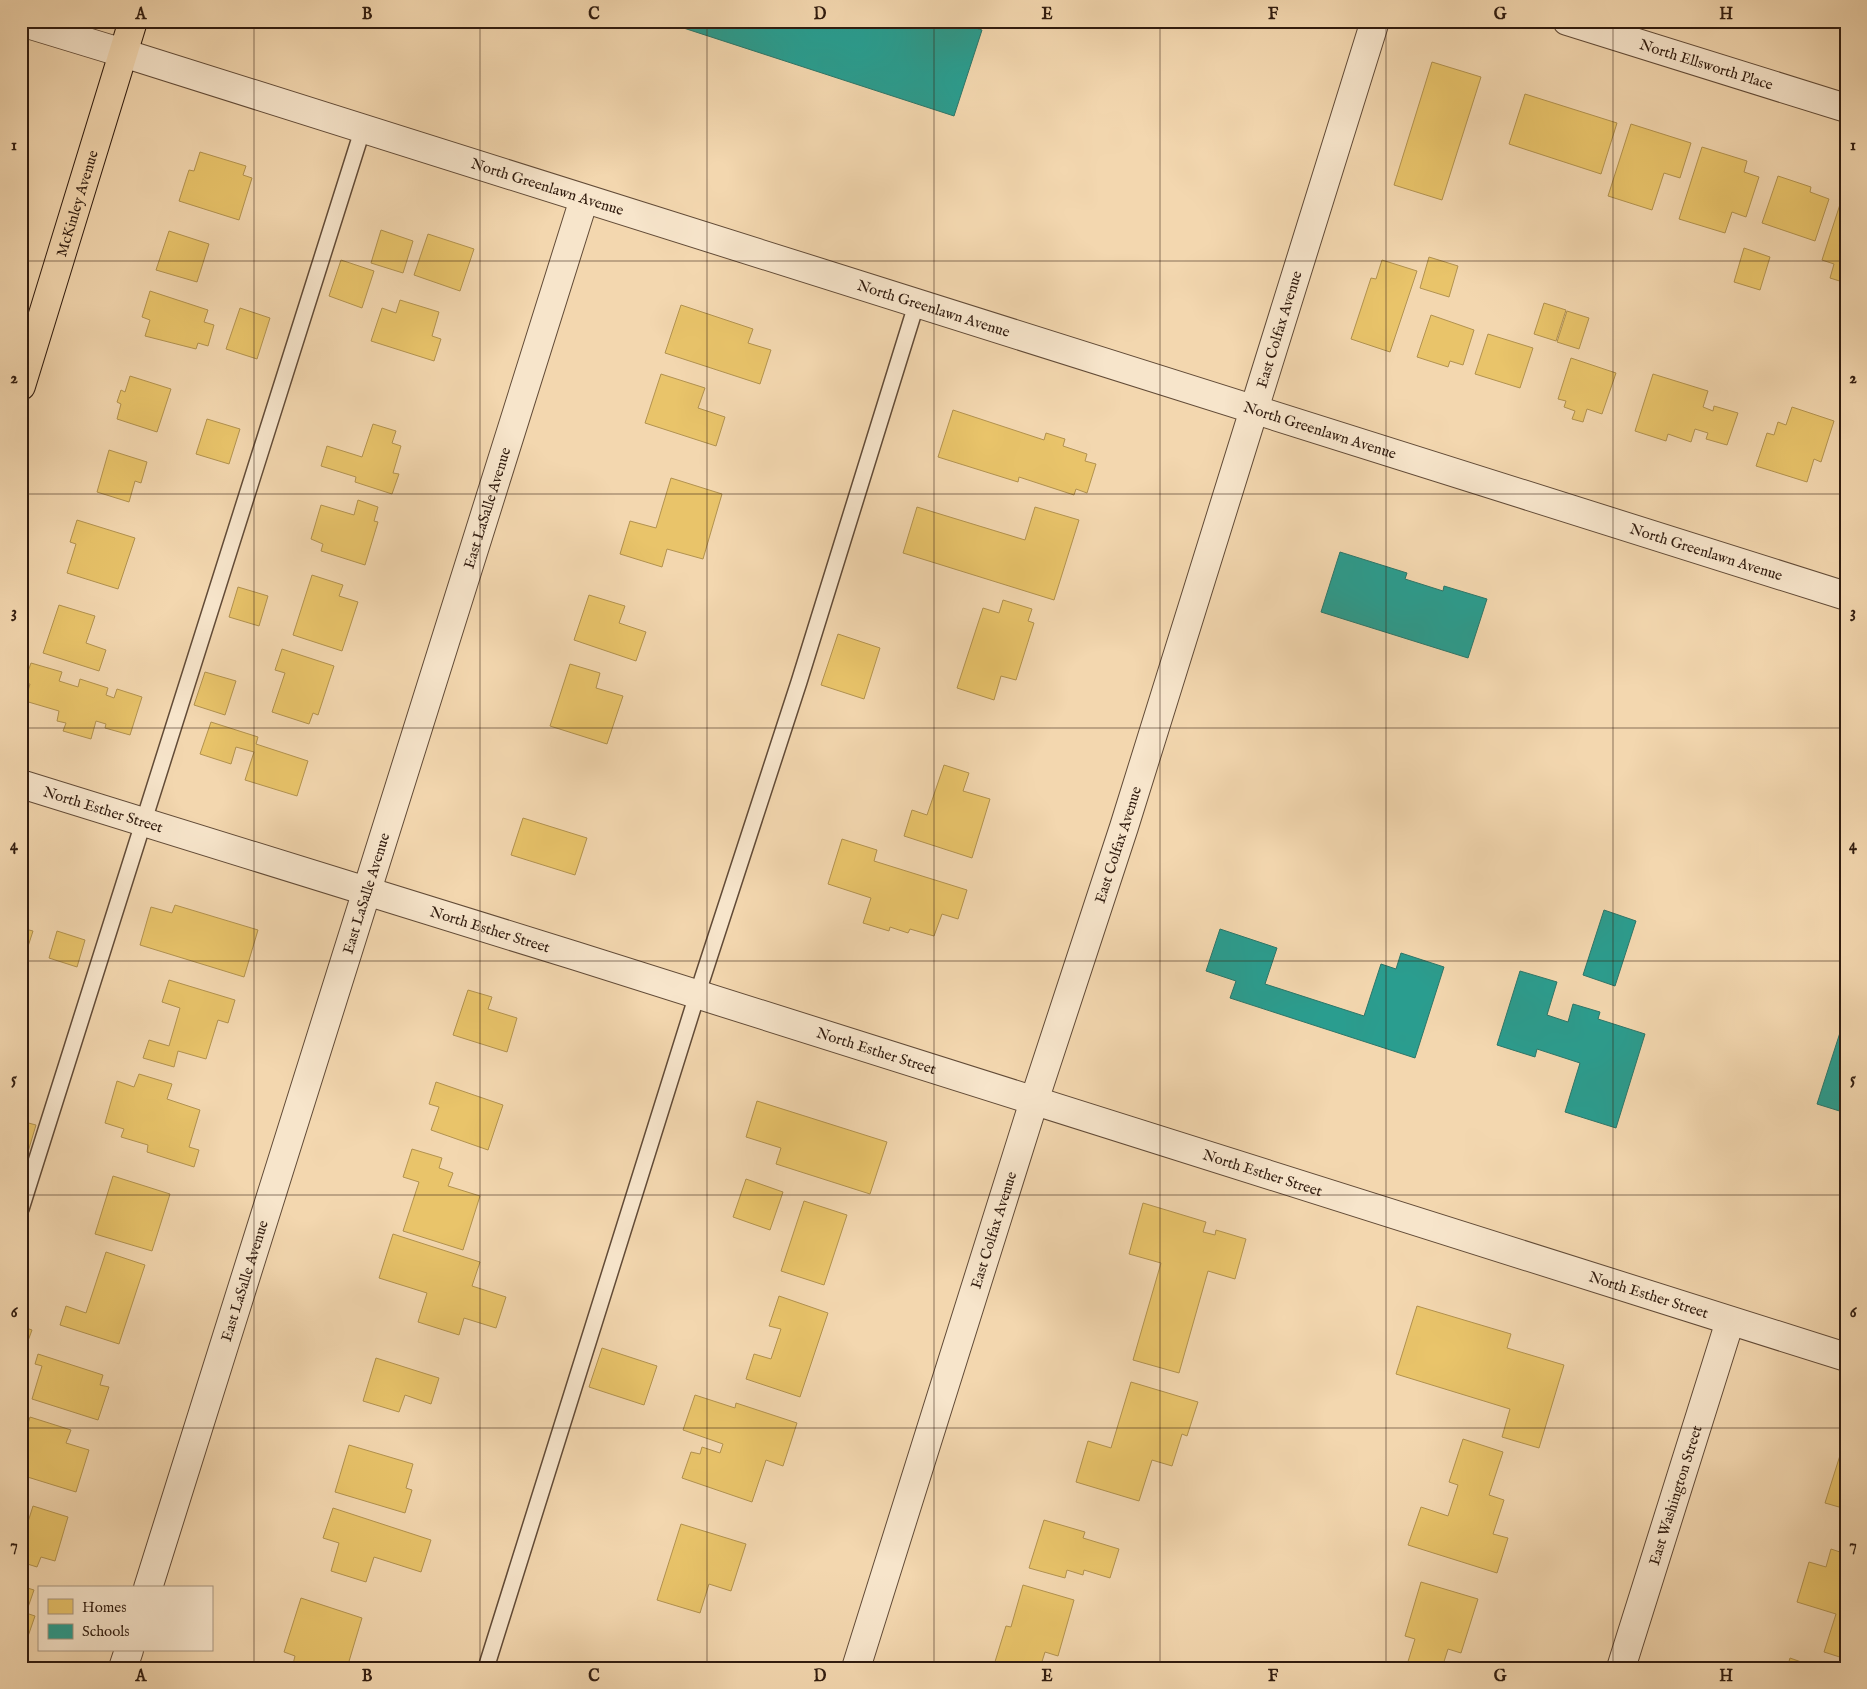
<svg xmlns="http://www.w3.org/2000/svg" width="1867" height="1689" font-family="'IM FELL English',serif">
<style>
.homes{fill:#e9c46a;stroke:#b2924f}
.schools{fill:#2a9d8f;stroke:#2c7669}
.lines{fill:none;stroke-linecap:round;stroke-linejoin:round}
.service-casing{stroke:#624b37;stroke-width:18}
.minor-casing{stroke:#624b37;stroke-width:30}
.tertiary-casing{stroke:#624b37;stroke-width:30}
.primary-casing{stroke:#311c0f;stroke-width:30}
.service{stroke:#f7e5cb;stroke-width:15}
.minor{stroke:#f7e5cb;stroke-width:28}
.tertiary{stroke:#f7e5cb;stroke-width:28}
.primary{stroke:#f3d7af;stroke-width:28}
.grid{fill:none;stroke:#311c0f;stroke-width:1;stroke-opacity:0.55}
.labels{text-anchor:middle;stroke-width:5;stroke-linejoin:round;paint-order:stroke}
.street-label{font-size:15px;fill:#311c0f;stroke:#f7e5cb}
.neatline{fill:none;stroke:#311c0f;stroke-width:2}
.grid-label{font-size:16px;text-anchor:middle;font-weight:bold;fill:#311c0f}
</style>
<rect width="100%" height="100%" fill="#f3d7af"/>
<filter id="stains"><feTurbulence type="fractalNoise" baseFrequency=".004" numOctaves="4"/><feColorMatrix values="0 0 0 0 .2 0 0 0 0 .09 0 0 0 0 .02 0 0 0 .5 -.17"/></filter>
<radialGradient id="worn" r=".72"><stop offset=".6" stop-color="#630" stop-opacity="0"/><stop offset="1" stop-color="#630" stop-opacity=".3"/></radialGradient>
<g class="homes">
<path d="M 1432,62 L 1481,77 L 1442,200 L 1394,185 Z"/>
<path d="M 1525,94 L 1617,123 L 1601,174 L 1509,144 Z"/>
<path d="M 1631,124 L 1691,143 L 1680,178 L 1664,173 L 1652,210 L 1608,196 Z"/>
<path d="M 1702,147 L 1747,161 L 1744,172 L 1759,177 L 1746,217 L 1732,212 L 1725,233 L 1679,219 Z"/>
<path d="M 200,152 L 246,166 L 243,175 L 252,178 L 239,220 L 179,201 L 189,170 L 194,171 Z"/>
<path d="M 1778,176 L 1811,187 L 1810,192 L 1829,199 L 1815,241 L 1762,223 Z"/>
<path d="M 1844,192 L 1846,193 L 1846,283 L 1830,278 L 1834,264 L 1822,260 Z"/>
<path d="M 381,230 L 413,241 L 403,273 L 371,263 Z"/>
<path d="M 169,231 L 209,244 L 197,282 L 156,270 Z"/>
<path d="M 428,234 L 474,249 L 460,291 L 414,275 Z"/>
<path d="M 1744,248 L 1770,257 L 1760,290 L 1734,282 Z"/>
<path d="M 1429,257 L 1458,266 L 1449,297 L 1420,288 Z"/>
<path d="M 341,260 L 374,271 L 362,308 L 329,296 Z"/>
<path d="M 1382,260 L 1417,271 L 1390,352 L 1351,339 L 1371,278 L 1376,279 Z"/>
<path d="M 150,291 L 208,310 L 204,322 L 214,325 L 208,346 L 198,343 L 196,349 L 145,336 L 150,320 L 142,317 Z"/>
<path d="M 400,300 L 439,312 L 432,336 L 441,339 L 434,361 L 371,341 L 382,308 L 396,313 Z"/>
<path d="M 1544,303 L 1566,310 L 1556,341 L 1534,334 Z"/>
<path d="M 681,305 L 753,329 L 748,343 L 771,350 L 760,384 L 665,353 Z"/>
<path d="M 240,308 L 270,318 L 257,359 L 226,349 Z"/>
<path d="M 1567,311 L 1589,318 L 1579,349 L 1557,342 Z"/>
<path d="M 1431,315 L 1474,330 L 1463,365 L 1450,361 L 1448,367 L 1417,357 Z"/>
<path d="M 1488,334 L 1533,348 L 1520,388 L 1475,374 Z"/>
<path d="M 1571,358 L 1616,373 L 1602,414 L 1587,409 L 1583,422 L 1572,419 L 1575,411 L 1564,407 L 1566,401 L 1558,399 Z"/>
<path d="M 661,374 L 705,388 L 698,408 L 725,417 L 716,446 L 645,423 Z"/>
<path d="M 1653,374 L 1708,391 L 1703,407 L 1713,411 L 1714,406 L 1738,413 L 1727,445 L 1706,439 L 1708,433 L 1695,429 L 1691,442 L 1668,434 L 1666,441 L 1635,431 Z"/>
<path d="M 130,376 L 171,389 L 157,432 L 117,419 L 121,404 L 117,402 L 121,390 L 125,392 Z"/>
<path d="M 1792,407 L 1834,421 L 1821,462 L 1814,459 L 1807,482 L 1756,466 L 1767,433 L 1774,435 L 1778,422 L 1786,425 Z"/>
<path d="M 953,410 L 1044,440 L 1046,433 L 1065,439 L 1063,446 L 1087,454 L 1085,461 L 1096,464 L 1087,493 L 1076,489 L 1074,495 L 1019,477 L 1018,482 L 938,457 Z"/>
<path d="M 207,419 L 240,429 L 229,464 L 196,454 Z"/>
<path d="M 373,424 L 396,431 L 392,443 L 401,446 L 393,473 L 399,474 L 392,494 L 355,482 L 356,477 L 321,466 L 327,446 L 362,457 Z"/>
<path d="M 109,450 L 147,462 L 141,483 L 135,481 L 129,502 L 97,492 Z"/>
<path d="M 1846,477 L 1846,498 L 1840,496 Z"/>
<path d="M 671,478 L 722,494 L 703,559 L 667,549 L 662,567 L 620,554 L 630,521 L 656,528 Z"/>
<path d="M 358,500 L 378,507 L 374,521 L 378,522 L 365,565 L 321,551 L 323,544 L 311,539 L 321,505 L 354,515 Z"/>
<path d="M 917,507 L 1025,540 L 1035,507 L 1079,520 L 1054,600 L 903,553 Z"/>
<path d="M 77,520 L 135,538 L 118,589 L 67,573 L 76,544 L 70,542 Z"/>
<path d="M 312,575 L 343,585 L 339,596 L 358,602 L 342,651 L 293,635 Z"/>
<path d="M 238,587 L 268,596 L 259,626 L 229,617 Z"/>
<path d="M 589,595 L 625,606 L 619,623 L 646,632 L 636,661 L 574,640 Z"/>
<path d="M 1003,600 L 1032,609 L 1028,621 L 1034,623 L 1016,680 L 1001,676 L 994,700 L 957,688 L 983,608 L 999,613 Z"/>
<path d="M 59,605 L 95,616 L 86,643 L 106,650 L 99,671 L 43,653 Z"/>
<path d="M 838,634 L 880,648 L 864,699 L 821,685 Z"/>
<path d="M 282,649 L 334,666 L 318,715 L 313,713 L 309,724 L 272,712 L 285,673 L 275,670 Z"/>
<path d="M 31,663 L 62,672 L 59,681 L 78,687 L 80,679 L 108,688 L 106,695 L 114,698 L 117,689 L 142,697 L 130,735 L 105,728 L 106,724 L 96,721 L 91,739 L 63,731 L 66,723 L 57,721 L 59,711 L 25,701 L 30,684 L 24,683 Z"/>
<path d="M 570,664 L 600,673 L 596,688 L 623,696 L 607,744 L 550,726 Z"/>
<path d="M 205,672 L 236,681 L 225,715 L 194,705 Z"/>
<path d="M 211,722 L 258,737 L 256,744 L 308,761 L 297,796 L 245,780 L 254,752 L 236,747 L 231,764 L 200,754 Z"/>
<path d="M 944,765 L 969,773 L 963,791 L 990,799 L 972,858 L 904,836 L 912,810 L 927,815 Z"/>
<path d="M 523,818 L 587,838 L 575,875 L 511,855 Z"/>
<path d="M 842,839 L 877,850 L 874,861 L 967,890 L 958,919 L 942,914 L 934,936 L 910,929 L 908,933 L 890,927 L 889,931 L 863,923 L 871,898 L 828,884 Z"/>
<path d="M 175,905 L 258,930 L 244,977 L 140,945 L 151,907 L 172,913 Z"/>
<path d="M 21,928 L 33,931 L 22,965 L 21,965 Z"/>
<path d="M 57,931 L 85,940 L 77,967 L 49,958 Z"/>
<path d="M 169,980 L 235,1000 L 228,1023 L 218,1020 L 206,1059 L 178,1051 L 174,1067 L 143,1058 L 149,1040 L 169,1046 L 180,1008 L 162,1002 Z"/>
<path d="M 468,990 L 492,997 L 488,1009 L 517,1018 L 507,1052 L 453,1035 Z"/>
<path d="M 139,1074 L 172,1084 L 167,1099 L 200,1110 L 189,1147 L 199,1150 L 194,1167 L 147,1152 L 148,1145 L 121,1137 L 124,1129 L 105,1123 L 117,1081 L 134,1087 Z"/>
<path d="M 436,1082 L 503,1105 L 488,1150 L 431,1130 L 439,1107 L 429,1104 Z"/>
<path d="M 757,1101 L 887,1142 L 870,1194 L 776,1164 L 781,1148 L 746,1137 Z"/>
<path d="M 21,1121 L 36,1125 L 25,1162 L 21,1161 Z"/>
<path d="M 412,1149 L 442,1158 L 439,1168 L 453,1173 L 448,1186 L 480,1196 L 463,1250 L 403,1231 L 419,1182 L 403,1177 Z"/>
<path d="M 113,1176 L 170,1194 L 152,1251 L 95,1234 Z"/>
<path d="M 746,1179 L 783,1192 L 770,1230 L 733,1217 Z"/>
<path d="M 804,1201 L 847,1215 L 824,1285 L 781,1271 Z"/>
<path d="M 1143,1203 L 1206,1222 L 1203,1232 L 1215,1235 L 1216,1230 L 1246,1239 L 1235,1279 L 1208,1271 L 1179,1373 L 1133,1360 L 1161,1263 L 1129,1254 Z"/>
<path d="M 393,1234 L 480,1262 L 472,1286 L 506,1297 L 496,1328 L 464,1318 L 459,1335 L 418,1322 L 427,1293 L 379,1278 Z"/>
<path d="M 106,1252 L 145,1265 L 119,1344 L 60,1325 L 66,1306 L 86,1313 Z"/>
<path d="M 779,1296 L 828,1313 L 800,1397 L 746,1379 L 754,1354 L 771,1359 L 781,1329 L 769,1326 Z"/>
<path d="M 1417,1306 L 1511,1334 L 1507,1348 L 1564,1365 L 1539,1448 L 1502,1437 L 1510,1409 L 1396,1374 Z"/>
<path d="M 21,1326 L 32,1330 L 25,1349 L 21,1348 Z"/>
<path d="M 602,1348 L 657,1366 L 644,1405 L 589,1387 Z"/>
<path d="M 38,1354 L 103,1375 L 100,1385 L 109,1387 L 98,1420 L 32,1399 L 42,1366 L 35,1364 Z"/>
<path d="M 376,1358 L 439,1378 L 431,1404 L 405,1395 L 399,1412 L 363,1401 Z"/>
<path d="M 1131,1382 L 1198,1402 L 1187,1436 L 1182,1434 L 1172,1466 L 1152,1460 L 1139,1501 L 1076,1482 L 1088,1441 L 1111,1448 Z"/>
<path d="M 695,1395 L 735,1408 L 736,1403 L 797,1423 L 783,1466 L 766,1460 L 752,1502 L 682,1478 L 691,1452 L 700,1454 L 702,1447 L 720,1453 L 723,1444 L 683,1430 Z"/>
<path d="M 30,1417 L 71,1430 L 66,1443 L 89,1450 L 76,1492 L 21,1475 L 21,1446 Z"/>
<path d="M 1463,1439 L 1503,1452 L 1489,1495 L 1504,1500 L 1493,1534 L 1508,1538 L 1497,1573 L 1408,1545 L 1421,1507 L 1448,1516 L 1458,1485 L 1449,1482 Z"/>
<path d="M 349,1445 L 413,1464 L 406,1488 L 412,1490 L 405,1513 L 335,1492 Z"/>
<path d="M 1842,1449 L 1846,1450 L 1846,1509 L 1825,1503 Z"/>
<path d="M 33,1506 L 68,1517 L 55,1561 L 41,1557 L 37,1567 L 21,1562 L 21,1523 L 27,1525 Z"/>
<path d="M 333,1508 L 431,1540 L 421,1572 L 374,1557 L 366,1582 L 331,1571 L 339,1543 L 323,1538 Z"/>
<path d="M 1044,1520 L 1085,1532 L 1083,1538 L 1119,1549 L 1110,1578 L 1084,1570 L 1083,1575 L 1067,1570 L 1065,1578 L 1029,1568 Z"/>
<path d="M 681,1524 L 746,1544 L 731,1591 L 709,1584 L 700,1613 L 657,1600 Z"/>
<path d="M 1831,1549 L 1846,1554 L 1846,1659 L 1824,1652 L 1836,1614 L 1797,1602 L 1809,1562 L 1826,1567 Z"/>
<path d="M 1421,1582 L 1478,1599 L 1461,1653 L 1448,1649 L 1442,1668 L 1406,1668 L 1415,1639 L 1405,1636 Z"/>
<path d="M 1023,1585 L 1074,1600 L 1058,1656 L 1045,1652 L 1040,1668 L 1004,1668 L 994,1665 L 1006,1626 L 1011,1627 Z"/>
<path d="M 21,1586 L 34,1590 L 26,1613 L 35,1616 L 25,1645 L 21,1644 Z"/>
<path d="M 301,1598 L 362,1618 L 347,1668 L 325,1662 L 323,1668 L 292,1668 L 295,1656 L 284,1652 Z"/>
<path d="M 1790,1658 L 1818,1668 L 1787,1668 Z"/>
</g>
<g class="schools">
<path d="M 662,21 L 954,21 L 982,30 L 954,116 Z"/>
<path d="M 1340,552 L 1407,573 L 1405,579 L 1443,591 L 1444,586 L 1487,599 L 1468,658 L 1321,612 Z"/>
<path d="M 1604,910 L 1636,921 L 1615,986 L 1583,975 Z"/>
<path d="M 1220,929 L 1277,948 L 1265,984 L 1364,1016 L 1381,964 L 1396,969 L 1401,953 L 1444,967 L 1415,1058 L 1230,998 L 1236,981 L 1206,971 Z"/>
<path d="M 1520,971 L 1557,982 L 1547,1015 L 1568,1022 L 1573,1004 L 1600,1012 L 1598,1019 L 1645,1034 L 1616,1128 L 1565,1112 L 1580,1063 L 1537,1049 L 1535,1057 L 1497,1045 Z"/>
<path d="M 1846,1014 L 1846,1113 L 1817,1104 Z"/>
</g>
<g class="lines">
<defs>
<g id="service">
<path d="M 21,1209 L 363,128"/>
<path d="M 486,1668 L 697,995 L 799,682 L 917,302"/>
</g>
<g id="minor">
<path id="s1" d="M 1567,21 L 1846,108"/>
<path d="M 21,22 L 123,53"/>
<path id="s2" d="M 21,784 L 576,956 L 1846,1357"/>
<path id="s3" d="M 148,1588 L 584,199"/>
<path d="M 123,1668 L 129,1650"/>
<path id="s4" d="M 856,1668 L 1034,1101 L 1124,827 L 1375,21"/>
<path id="s5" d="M 1621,1668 L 1730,1321"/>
</g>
<g id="tertiary">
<path id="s6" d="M 123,53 L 1846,596"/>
</g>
<g id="primary">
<path id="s7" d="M 21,386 L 133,21"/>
</g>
</defs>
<use href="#service" class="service-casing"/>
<use href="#minor" class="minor-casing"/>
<use href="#tertiary" class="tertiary-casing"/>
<use href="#primary" class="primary-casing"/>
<use href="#service" class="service"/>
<use href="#minor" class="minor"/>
<use href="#tertiary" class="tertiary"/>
<use href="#primary" class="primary"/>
</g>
<path class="grid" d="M 254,21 L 254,1668M 480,21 L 480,1668M 707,21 L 707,1668M 934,21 L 934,1668M 1160,21 L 1160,1668M 1386,21 L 1386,1668M 1613,21 L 1613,1668M 21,261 L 1846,261M 21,494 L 1846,494M 21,728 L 1846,728M 21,961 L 1846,961M 21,1195 L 1846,1195M 21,1428 L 1846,1428"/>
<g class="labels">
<g class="street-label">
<text dy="5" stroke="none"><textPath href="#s1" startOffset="146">North Ellsworth Place</textPath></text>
<text dy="5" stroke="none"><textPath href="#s6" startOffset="445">North Greenlawn Avenue</textPath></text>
<text dy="5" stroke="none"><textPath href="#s7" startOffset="191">McKinley Avenue</textPath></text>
<text dy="5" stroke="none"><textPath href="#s6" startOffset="850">North Greenlawn Avenue</textPath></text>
<text dy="5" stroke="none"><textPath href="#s4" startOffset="1404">East Colfax Avenue</textPath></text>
<text dy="5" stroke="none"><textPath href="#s6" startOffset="1255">North Greenlawn Avenue</textPath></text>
<text dy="5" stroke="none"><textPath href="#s3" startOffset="1132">East LaSalle Avenue</textPath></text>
<text dy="5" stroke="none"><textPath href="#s6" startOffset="1660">North Greenlawn Avenue</textPath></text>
<text dy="5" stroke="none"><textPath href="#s2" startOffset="86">North Esther Street</textPath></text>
<text dy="5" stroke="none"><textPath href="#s4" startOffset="864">East Colfax Avenue</textPath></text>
<text dy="5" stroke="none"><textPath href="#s3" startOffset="728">East LaSalle Avenue</textPath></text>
<text dy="5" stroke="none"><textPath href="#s2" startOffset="491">North Esther Street</textPath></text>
<text dy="5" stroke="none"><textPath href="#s2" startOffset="896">North Esther Street</textPath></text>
<text dy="5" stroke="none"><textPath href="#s2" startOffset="1301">North Esther Street</textPath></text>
<text dy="5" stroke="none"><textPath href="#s4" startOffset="459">East Colfax Avenue</textPath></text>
<text dy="5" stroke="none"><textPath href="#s3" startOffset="322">East LaSalle Avenue</textPath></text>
<text dy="5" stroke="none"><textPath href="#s2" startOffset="1706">North Esther Street</textPath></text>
<text dy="5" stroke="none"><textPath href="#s5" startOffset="181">East Washington Street</textPath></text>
</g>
</g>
<rect width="1867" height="1689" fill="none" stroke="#f3d7af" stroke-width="55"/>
<rect x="38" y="1586" width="175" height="65" fill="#f7e5cb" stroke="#a89580"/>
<rect x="48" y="1599" width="25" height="15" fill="#e9c46a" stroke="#a89580"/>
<text x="82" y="1612" font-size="15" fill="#311c0f">Homes</text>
<rect x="48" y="1624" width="25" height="15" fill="#2a9d8f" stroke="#a89580"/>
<text x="82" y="1636" font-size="15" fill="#311c0f">Schools</text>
<rect x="28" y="28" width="1812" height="1634" class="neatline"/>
<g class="grid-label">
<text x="141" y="19">A</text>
<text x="367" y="19">B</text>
<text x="594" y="19">C</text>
<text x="820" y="19">D</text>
<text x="1047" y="19">E</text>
<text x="1273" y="19">F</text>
<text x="1500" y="19">G</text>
<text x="1726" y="19">H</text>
<text x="14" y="150">1</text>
<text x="1853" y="150">1</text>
<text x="14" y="383">2</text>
<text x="1853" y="383">2</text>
<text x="14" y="617">3</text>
<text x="1853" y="617">3</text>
<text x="14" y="850">4</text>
<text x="1853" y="850">4</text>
<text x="14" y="1084">5</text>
<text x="1853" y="1084">5</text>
<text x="14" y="1317">6</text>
<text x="1853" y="1317">6</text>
<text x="14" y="1550">7</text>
<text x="1853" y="1550">7</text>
<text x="141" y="1681">A</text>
<text x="367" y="1681">B</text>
<text x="594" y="1681">C</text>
<text x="820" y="1681">D</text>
<text x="1047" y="1681">E</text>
<text x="1273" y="1681">F</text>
<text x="1500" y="1681">G</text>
<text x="1726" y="1681">H</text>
</g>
<rect width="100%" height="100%" filter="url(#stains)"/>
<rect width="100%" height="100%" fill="url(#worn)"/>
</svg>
